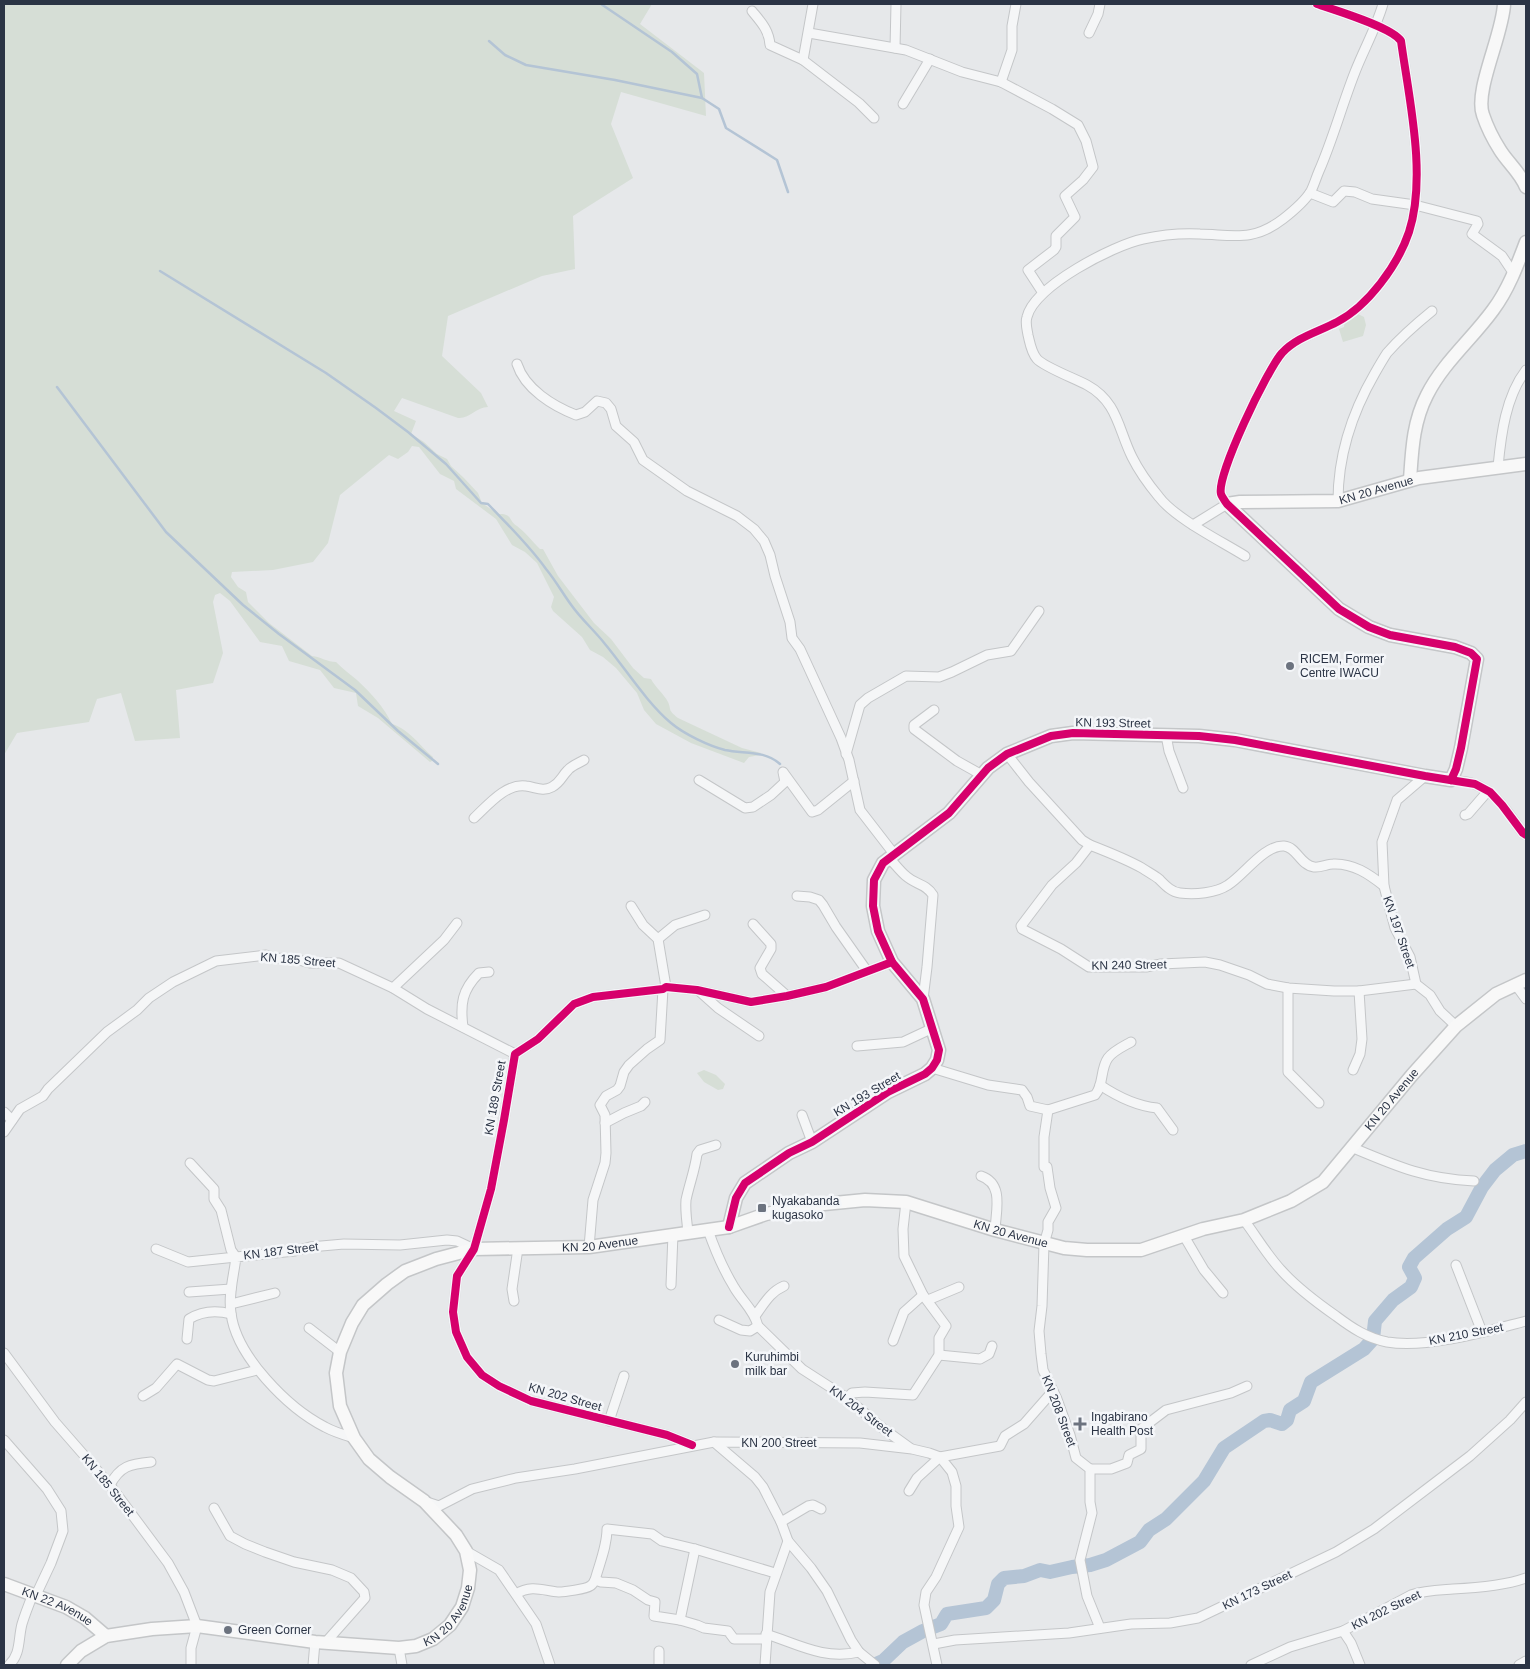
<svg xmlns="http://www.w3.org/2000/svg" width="1530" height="1669" font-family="Helvetica,sans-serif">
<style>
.green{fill:#d6ded6}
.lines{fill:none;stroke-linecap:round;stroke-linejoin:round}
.stream{stroke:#b4c4d5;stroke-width:2.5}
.river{stroke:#b4c4d5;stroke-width:14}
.street-casing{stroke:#c4c6c8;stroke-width:11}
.secondary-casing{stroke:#c4c6c8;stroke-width:15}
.street{stroke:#f5f6f7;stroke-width:9}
.secondary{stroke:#f8f8f8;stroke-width:12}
.cycleway-casing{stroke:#f4f6f9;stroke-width:11}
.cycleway{stroke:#d6006c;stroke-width:8}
.poi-dot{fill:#6c737f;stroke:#f4f6f9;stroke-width:2}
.labels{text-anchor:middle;stroke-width:5;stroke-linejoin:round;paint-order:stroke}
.street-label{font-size:12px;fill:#2b3445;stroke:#f4f6f9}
.poi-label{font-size:12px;fill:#2b3445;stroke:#f4f6f9;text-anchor:start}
</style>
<rect width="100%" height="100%" fill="#e6e8ea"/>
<g class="green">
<path d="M 4,4 L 652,4 L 640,24 L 704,73 L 706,116 L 621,92 L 611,124 L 633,178 L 573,216 L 575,269 L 542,276 L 448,316 L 442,356 L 481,393 L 488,407 C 476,407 470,419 458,418 L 402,398 L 394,411 L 416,421 L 411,434 L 424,442 L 437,454 L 447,459 L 451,466 L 464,478 L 478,493 L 482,503 L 498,514 C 513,513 508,521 517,526 C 525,532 532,541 540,549 L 543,549 L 558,576 L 594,623 L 611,639 L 633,668 L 644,678 L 651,679 C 655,687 664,694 668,702 C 672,711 667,709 678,718 L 742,748 L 761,753 L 760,755 L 749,757 L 744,763 L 691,743 L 656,724 L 644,710 L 637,693 L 616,668 L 603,657 L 590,650 L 582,637 L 553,611 L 551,607 L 554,597 L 537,563 L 525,552 L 512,545 L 496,519 L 456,489 L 454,481 L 440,474 L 419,447 L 412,446 L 408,452 L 398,459 L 389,455 L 340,495 L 328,543 L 313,562 L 273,570 L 232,572 L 231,577 L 238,587 L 246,592 L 248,602 L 269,623 L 312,656 C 321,657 327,662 336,662 C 343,669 350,674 357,680 C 371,693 384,707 392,724 C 409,729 420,746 433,757 L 432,761 L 430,762 L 378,718 L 358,706 L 356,693 L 334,688 L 320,670 L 289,661 L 282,646 L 260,642 L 230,601 L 220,593 L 215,595 L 213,602 L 223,653 L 213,683 L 176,690 L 180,738 L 135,741 L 121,693 L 97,699 L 89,722 L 17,733 L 4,755 Z"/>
<path d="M 1354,312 L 1364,317 L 1366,325 L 1363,336 L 1343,342 L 1339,329 L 1344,327 L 1345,319 Z"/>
<path d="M 704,1070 L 716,1075 L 725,1084 L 723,1089 L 718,1090 L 704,1082 L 697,1073 Z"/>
</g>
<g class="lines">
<g class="stream">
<path d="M 601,4 L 672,52 L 697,74 L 702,98 L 719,109 L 726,128 L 777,160 L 788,192"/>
<path d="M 489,41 L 505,55 L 526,65 L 615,80 L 702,98"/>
<path d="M 160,271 L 326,373 L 376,408 L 408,432 L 446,464 L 481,503 L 488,504 C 508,525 529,545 546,569 C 556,581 563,594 572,606 C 582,620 595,631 605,644 C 625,668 647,703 671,723 C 684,734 709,746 725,750 C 744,754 765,750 780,764"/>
<path d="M 57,387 L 166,532 L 243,605 L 279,634 L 355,690 L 398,731 L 438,764"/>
</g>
<path class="river" d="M 874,1665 L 883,1661 L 903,1642 L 923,1631 L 941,1624 L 947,1614 L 986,1608 L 994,1600 L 998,1584 L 1004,1578 L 1024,1576 L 1040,1570 L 1050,1572 L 1072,1567 L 1090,1565 L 1106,1560 L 1140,1542 L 1149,1530 L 1166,1519 L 1204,1481 L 1224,1448 L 1264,1421 L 1270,1420 L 1282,1424 L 1287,1420 L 1290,1410 L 1304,1401 L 1311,1382 L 1364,1349 L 1373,1339 L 1375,1321 L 1393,1300 L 1411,1287 L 1415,1278 L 1409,1267 L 1414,1258 L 1447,1229 L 1466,1217 L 1482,1187 L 1495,1170 L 1513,1155 L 1526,1151"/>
<defs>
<g id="street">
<path d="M 813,4 L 803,60 L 859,103 L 874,118"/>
<path d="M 752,11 C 761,22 769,30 770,45 L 803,60"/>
<path d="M 809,33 L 906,50 L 962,72 L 1001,82 L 1052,109 L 1078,125 L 1086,141 L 1093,167 L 1083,180 L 1065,196 L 1075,217 L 1056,236 L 1056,247 L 1054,250 L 1028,270 L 1043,293"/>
<path d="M 1089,33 L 1098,14 L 1100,4"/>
<path d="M 895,48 L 896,4"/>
<path d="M 1001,82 L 1012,50 L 1012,26 L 1016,4"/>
<path d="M 903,104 L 930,59"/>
<path d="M 1310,193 L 1333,202 L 1344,191 L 1355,192 L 1372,199 L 1415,205 L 1477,221 L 1478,224 L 1472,234 L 1502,256 L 1514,274"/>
<path d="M 517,364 C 525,389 553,406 576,415 L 585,412 L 597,401 L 606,403 L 611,409 L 616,426 L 634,442 L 643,460 L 687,491 L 737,516 L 754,529 L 764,541 L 770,555 L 775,576 L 790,622 L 792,638 L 800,649 L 841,738 L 849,760 L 860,810 L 894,854"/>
<path d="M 1498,467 C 1501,434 1506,396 1526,370"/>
<path d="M 1338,501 C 1338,456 1353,411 1375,373 C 1379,366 1383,359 1387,353 C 1401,337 1416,324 1432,311"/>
<path d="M 1193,525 L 1227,504 C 1225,501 1222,497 1221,494 C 1216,476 1267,370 1282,353 C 1297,337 1318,332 1337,322 C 1368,306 1398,265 1409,232 C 1427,176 1409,99 1401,41 C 1392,27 1334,10 1317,4"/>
<path d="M 1245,556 C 1221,541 1176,519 1159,497 C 1149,485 1139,471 1132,457 C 1118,429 1118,402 1087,385 C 1076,379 1044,367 1037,359 C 1031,352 1030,343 1028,335 C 1027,329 1025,323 1027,317 C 1034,286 1114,245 1143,239 C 1161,235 1181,233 1200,234 C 1234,235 1253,242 1283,219 C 1292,212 1305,201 1311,191 C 1314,185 1316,178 1319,171 C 1333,139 1342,105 1355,72 C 1364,49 1376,28 1383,4"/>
<path d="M 934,710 L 914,725 L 914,729 L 957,761 L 982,775"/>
<path d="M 1166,735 L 1169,751 L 1183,788"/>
<path d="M 846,754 L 860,705 L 868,698 L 906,676 L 939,677 L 952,672 L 987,655 L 1011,651 L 1039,611"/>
<path d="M 1007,754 L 1029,782 L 1082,840 L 1090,845 L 1076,863 L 1052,885 L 1021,926 L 1022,929 L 1061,949 L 1089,967 L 1146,967 L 1161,964 L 1205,962 L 1220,965 L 1249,975 L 1267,984 L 1288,988 L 1334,991 L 1359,991 L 1416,984"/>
<path d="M 1425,776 L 1397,800 L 1382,842 L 1384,886 L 1395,928 L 1410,957 L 1416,984 L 1430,995 L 1440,1011 L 1456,1026"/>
<path d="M 699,780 L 745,808 L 753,807 L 771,795 L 785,782 L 783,772 L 812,812 L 818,810 L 854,781"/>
<path d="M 1451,780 C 1458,781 1467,781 1474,784 C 1496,791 1510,816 1523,833 L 1526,835"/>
<path d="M 1465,815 L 1468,814 L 1488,791"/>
<path d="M 474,818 C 488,805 506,783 526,786 C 535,787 543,792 552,787 C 561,782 561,777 568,770 C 571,766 579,763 584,760"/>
<path d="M 1090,845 C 1108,852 1126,859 1142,868 C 1148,872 1154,875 1159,879 C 1165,885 1171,892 1180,893 C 1195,895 1216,893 1228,885 C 1244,875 1264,845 1284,846 C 1297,847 1300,865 1314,867 C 1320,868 1327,864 1333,864 C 1353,863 1369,874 1384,886"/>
<path d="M 889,858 C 895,864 900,871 906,876 C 916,885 925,883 933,895 L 927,967 L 923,999"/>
<path d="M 797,896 L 810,897 L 819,900 L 823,905 L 836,927 L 867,971"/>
<path d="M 631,906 L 643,925 L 658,939 L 666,987"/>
<path d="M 753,924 L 771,944 L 771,949 L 760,968 L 762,974 L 787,996"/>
<path d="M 658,939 L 675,925 L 705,915"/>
<path d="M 1515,984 L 1526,999"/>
<path d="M 393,988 L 444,940 L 457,923"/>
<path d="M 1288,988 L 1288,1072 L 1319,1103"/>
<path d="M 699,991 L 718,1008 L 759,1036"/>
<path d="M 463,1027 C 460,1004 462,990 479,973 L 489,972"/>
<path d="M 857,1046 L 903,1042 L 933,1028"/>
<path d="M 932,1068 L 988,1085 L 1022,1090 L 1027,1097 L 1030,1106 L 1048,1110 L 1095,1095 C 1104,1085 1100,1069 1108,1058 C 1113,1051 1124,1046 1131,1042"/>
<path d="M 1353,1070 L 1360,1054 L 1362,1039 L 1359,991"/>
<path d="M 1100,1085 C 1118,1097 1136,1106 1157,1108 L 1173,1130"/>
<path d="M 1048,1110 L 1044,1137 L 1044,1167 L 1047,1167 L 1050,1188 L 1056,1208 L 1048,1222 L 1048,1230 L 1044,1244 L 1042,1306 L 1039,1331 L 1041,1354 L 1043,1370 L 1057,1399 L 1070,1435 L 1076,1458 L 1090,1469 L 1090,1502 L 1092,1513 L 1080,1560 L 1087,1596 L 1100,1628"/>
<path d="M 4,1112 L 12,1120"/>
<path d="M 802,1115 L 812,1142"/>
<path d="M 605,1123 L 624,1113 L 641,1106 L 645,1102"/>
<path d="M 4,1132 L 20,1109 L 43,1096 L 48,1089 L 107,1032 L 137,1010 L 149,998 L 173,982 L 216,961 L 266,955 L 273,958 L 295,959 L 310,963 L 339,963 L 393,988 L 427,1009 L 515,1054"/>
<path d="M 1351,1147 C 1396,1166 1425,1179 1474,1181"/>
<path d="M 190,1163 L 214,1189 L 214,1199 L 221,1210 L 231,1250 L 236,1257"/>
<path d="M 981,1176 C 1004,1184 996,1210 995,1230"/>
<path d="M 1244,1220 C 1256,1236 1267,1255 1281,1270 C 1297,1288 1316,1302 1336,1316 C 1352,1328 1367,1338 1387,1342 C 1427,1349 1487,1331 1526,1321"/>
<path d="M 708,1230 C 715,1250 723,1269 734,1287 C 742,1301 754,1310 758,1326 L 802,1369 L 847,1398 L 881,1427 L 910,1448"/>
<path d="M 688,1232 C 687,1222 685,1211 686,1200 C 689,1185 695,1170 697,1154 L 700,1150 L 716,1145"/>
<path d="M 1184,1236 L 1204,1270 L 1223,1293"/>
<path d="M 589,1247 L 593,1200 L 605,1163 L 606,1153 L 605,1115 L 600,1105 L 606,1096 L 617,1090 L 620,1086 L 624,1072 L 629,1065 L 647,1049 L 660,1040 L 663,989"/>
<path d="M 156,1249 L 188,1262 L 236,1257"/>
<path d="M 1456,1265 L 1482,1332"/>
<path d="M 671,1285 L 673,1234"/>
<path d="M 189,1292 L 231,1289"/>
<path d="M 928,1300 L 959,1287"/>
<path d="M 514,1301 L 512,1289 L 518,1248"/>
<path d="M 231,1304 L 275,1293"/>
<path d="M 755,1316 C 764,1304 770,1292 784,1286"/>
<path d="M 719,1320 L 741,1330 L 750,1331 L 758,1326"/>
<path d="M 309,1328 L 340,1352"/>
<path d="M 187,1339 L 189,1319 C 202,1311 216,1310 231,1314"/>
<path d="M 893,1341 L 904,1312 L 923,1295"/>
<path d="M 4,1353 L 55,1422 L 110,1485 L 168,1563 L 184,1592 L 197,1626 L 191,1648 L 191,1665"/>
<path d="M 939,1355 L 980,1359 L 989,1354 L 992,1346"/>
<path d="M 143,1396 L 156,1388 L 177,1364 L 208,1380 L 214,1381 L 257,1370"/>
<path d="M 847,1398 L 852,1393 L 865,1392 L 913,1395 L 939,1355 L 939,1338 L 946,1326 L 923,1295 L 904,1256 L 903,1229 L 906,1202"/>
<path d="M 609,1421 L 624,1376"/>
<path d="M 354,1438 C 344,1435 334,1432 325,1427 C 288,1408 236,1356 231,1313 C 228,1295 234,1275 236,1257 L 295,1251 L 310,1247 L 344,1244 L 400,1245 L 447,1240 L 457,1241 L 474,1249"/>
<path d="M 4,1440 L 47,1489 L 61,1511 L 63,1531 L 51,1563 L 36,1595"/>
<path d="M 714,1442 L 755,1477 L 763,1487 L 781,1522 L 788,1541 L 811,1568 L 827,1591 L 851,1640 L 859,1652 L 875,1665"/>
<path d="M 692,1445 L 667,1435 L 531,1401 L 499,1386 L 482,1375 L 467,1357 L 456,1332 L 453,1312 L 457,1276 L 474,1249 L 491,1189 L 504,1120 L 515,1054 L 538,1039 L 574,1004 L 593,997 L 663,989 L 666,987 L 697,990 L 751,1002 L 787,996 L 826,987 L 892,962"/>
<path d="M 1090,1469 L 1111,1469 L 1127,1463 L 1129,1455 L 1141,1449 L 1141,1429 L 1166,1410 L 1231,1393 L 1247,1386"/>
<path d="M 110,1485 C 120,1466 130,1464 151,1462"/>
<path d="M 909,1491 L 917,1478 L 940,1457 L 1000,1446 L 1005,1436 L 1024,1424 L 1053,1391"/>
<path d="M 427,1502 L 439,1506 L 472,1489 L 516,1478 L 575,1469 L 714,1442 L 860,1443 L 912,1449 L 929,1453 L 940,1457 L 952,1472 L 956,1486 L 956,1506 L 959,1527 L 936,1577 L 926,1592 L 924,1605 L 937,1665"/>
<path d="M 214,1508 L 230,1536 L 245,1544 L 265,1552 L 294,1562 L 332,1570 L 351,1578 L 364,1592 L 365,1598 L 326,1642"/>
<path d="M 781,1522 L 808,1506 L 813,1505 L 821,1509"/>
<path d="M 466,1551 L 499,1570 L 536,1624 L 550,1665"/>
<path d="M 595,1580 C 600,1562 607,1546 607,1529 L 652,1534 L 662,1541 L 695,1549"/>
<path d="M 516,1594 C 532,1584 544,1591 559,1592 C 564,1592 586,1589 590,1586 C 592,1585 594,1582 595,1580 L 601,1582 L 616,1583 L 633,1590 L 648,1600 L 655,1602 L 654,1616 L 680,1620 L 697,1625 L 704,1628 L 728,1631 L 734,1639 L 766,1639"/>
<path d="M 680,1620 L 695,1549 L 775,1573"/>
<path d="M 1343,1631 L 1351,1643 L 1360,1665"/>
<path d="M 766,1634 C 798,1644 823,1660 859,1652"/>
<path d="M 934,1644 L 955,1640 L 1069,1633 L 1131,1624 L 1170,1623 L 1198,1618 L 1336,1552 L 1374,1529 L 1470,1456 L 1510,1420 L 1526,1402"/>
<path d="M 399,1648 L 402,1665"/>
<path d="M 9,1665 C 21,1654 18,1639 22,1624 C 25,1614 29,1604 33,1594"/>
<path d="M 313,1665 L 315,1642"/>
<path d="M 659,1665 L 659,1651"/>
<path d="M 765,1665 L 770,1592 L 788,1541"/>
<path d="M 1251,1665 L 1290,1647 L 1343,1631 L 1411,1595 C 1425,1590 1438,1590 1453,1589 C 1477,1588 1504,1586 1526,1578"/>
<path d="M 1519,1665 L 1526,1661"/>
</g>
<g id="secondary">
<path d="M 1504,4 C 1503,34 1474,91 1483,115 C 1487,127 1493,139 1500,150 C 1508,163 1520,172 1526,187"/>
<path d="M 1410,480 C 1412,450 1413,422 1427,395 C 1443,363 1472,339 1493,310 C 1508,290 1517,266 1526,242"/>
<path id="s1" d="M 1227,504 L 1240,502 L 1338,501 L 1419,478 L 1526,464"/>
<path d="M 729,1227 L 736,1198 L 745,1183 L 789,1153 L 812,1142 L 888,1092 L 925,1074 L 932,1068 L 937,1060 L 939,1050 L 923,999 L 892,962 L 878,931 L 873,906 L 874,880 L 883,863 L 949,813 L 988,768 L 1007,754 L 1051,736 L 1073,733 L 1199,736 L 1235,740 L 1425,776 L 1451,780 L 1456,769 L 1461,748 L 1477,659 L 1471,653 L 1455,647 L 1390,635 L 1369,627 L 1339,609 L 1227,504"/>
<path id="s2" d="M 4,1584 L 66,1607 L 85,1618 L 106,1636"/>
<path id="s3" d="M 67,1665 L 81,1651 L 106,1636 L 152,1629 L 197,1626 L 315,1642 L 399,1648 L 416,1646 L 433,1639 L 450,1625 L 462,1607 L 468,1588 L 470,1570 L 466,1551 L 456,1535 L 424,1501 L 390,1477 L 369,1459 L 354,1438 L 340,1406 L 336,1373 L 340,1352 L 352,1323 L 363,1305 L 387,1284 L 405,1271 L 436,1259 L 474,1249 L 589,1247 L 729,1227 L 766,1214 L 814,1205 L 865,1200 L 906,1202 L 995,1230 L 1064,1248 L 1087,1250 L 1141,1250 L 1203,1229 L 1244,1220 L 1291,1201 L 1323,1182 L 1412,1075 L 1456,1026 L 1496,994 L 1526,980"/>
</g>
</defs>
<use href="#street" class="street-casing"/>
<use href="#secondary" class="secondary-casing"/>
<use href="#street" class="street"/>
<use href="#secondary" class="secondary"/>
<defs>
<g id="cycleway">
<path d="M 1317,4 C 1334,10 1392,27 1401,41 C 1409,99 1427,176 1409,232 C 1398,265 1368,306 1337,322 C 1318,332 1297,337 1282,353 C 1267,370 1216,476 1221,494 C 1222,497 1225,501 1227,504 L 1339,609 L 1369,627 L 1390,635 L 1455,647 L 1471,653 L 1477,659 L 1461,748 L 1456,769 L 1451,780"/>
<path d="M 729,1227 L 736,1198 L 745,1183 L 789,1153 L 812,1142 L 888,1092 L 925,1074 L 932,1068 L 937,1060 L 939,1050 L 923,999 L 892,962 L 878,931 L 873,906 L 874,880 L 883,863 L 949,813 L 988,768 L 1007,754 L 1051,736 L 1073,733 L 1199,736 L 1235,740 L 1425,776 L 1475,784 L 1490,792 L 1502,805 L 1523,833 L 1526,835"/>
<path d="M 692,1445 L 667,1435 L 531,1401 L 499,1386 L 482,1375 L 467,1357 L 456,1332 L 453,1312 L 457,1276 L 474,1249 L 491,1189 L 504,1120 L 515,1054 L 538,1039 L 574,1004 L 593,997 L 663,989 L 666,987 L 697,990 L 751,1002 L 787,996 L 826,987 L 892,962"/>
</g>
</defs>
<use href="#cycleway" class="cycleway-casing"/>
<use href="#cycleway" class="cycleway"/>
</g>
<g class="poi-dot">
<circle cx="1290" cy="666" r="5"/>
<rect x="757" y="1203" width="10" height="10" rx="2.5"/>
<circle cx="735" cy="1364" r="5"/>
<path d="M1077.5 1416.5h5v5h5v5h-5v5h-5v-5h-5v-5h5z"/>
<circle cx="228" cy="1630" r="5"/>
</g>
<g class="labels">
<g class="street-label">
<text dy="4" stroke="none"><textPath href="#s1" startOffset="151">KN 20 Avenue</textPath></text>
<text transform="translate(1113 723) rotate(1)" y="4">KN 193 Street</text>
<text transform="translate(1399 932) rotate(71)" y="4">KN 197 Street</text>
<text transform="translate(298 960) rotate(5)" y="4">KN 185 Street</text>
<text transform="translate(1129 965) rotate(-1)" y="4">KN 240 Street</text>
<text transform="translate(867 1094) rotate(-31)" y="4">KN 193 Street</text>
<text transform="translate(495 1098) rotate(-80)" y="4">KN 189 Street</text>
<text dy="4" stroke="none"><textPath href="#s3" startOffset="1891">KN 20 Avenue</textPath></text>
<text dy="4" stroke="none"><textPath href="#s3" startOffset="1456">KN 20 Avenue</textPath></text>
<text dy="4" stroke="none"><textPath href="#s3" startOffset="1036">KN 20 Avenue</textPath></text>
<text transform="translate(281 1251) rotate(-7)" y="4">KN 187 Street</text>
<text transform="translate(1466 1334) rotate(-11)" y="4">KN 210 Street</text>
<text transform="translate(565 1397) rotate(16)" y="4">KN 202 Street</text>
<text transform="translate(861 1411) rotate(37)" y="4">KN 204 Street</text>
<text transform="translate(1059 1411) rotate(69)" y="4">KN 208 Street</text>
<text x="779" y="1447">KN 200 Street</text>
<text transform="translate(108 1485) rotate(51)" y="4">KN 185 Street</text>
<text transform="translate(1257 1590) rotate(-26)" y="4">KN 173 Street</text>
<text dy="4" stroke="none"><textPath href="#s2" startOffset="58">KN 22 Avenue</textPath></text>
<text transform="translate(1386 1610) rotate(-26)" y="4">KN 202 Street</text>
<text dy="4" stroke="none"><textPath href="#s3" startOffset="408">KN 20 Avenue</textPath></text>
</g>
<g class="poi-label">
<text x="1300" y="663">RICEM, Former<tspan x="1300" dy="14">Centre IWACU</tspan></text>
<text x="772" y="1205">Nyakabanda<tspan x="772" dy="14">kugasoko</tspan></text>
<text x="745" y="1361">Kuruhimbi<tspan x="745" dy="14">milk bar</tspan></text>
<text x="1091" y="1421">Ingabirano<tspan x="1091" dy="14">Health Post</tspan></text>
<text x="238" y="1634">Green Corner</text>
</g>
</g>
<rect width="1530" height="1669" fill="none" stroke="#2b3445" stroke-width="10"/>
</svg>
